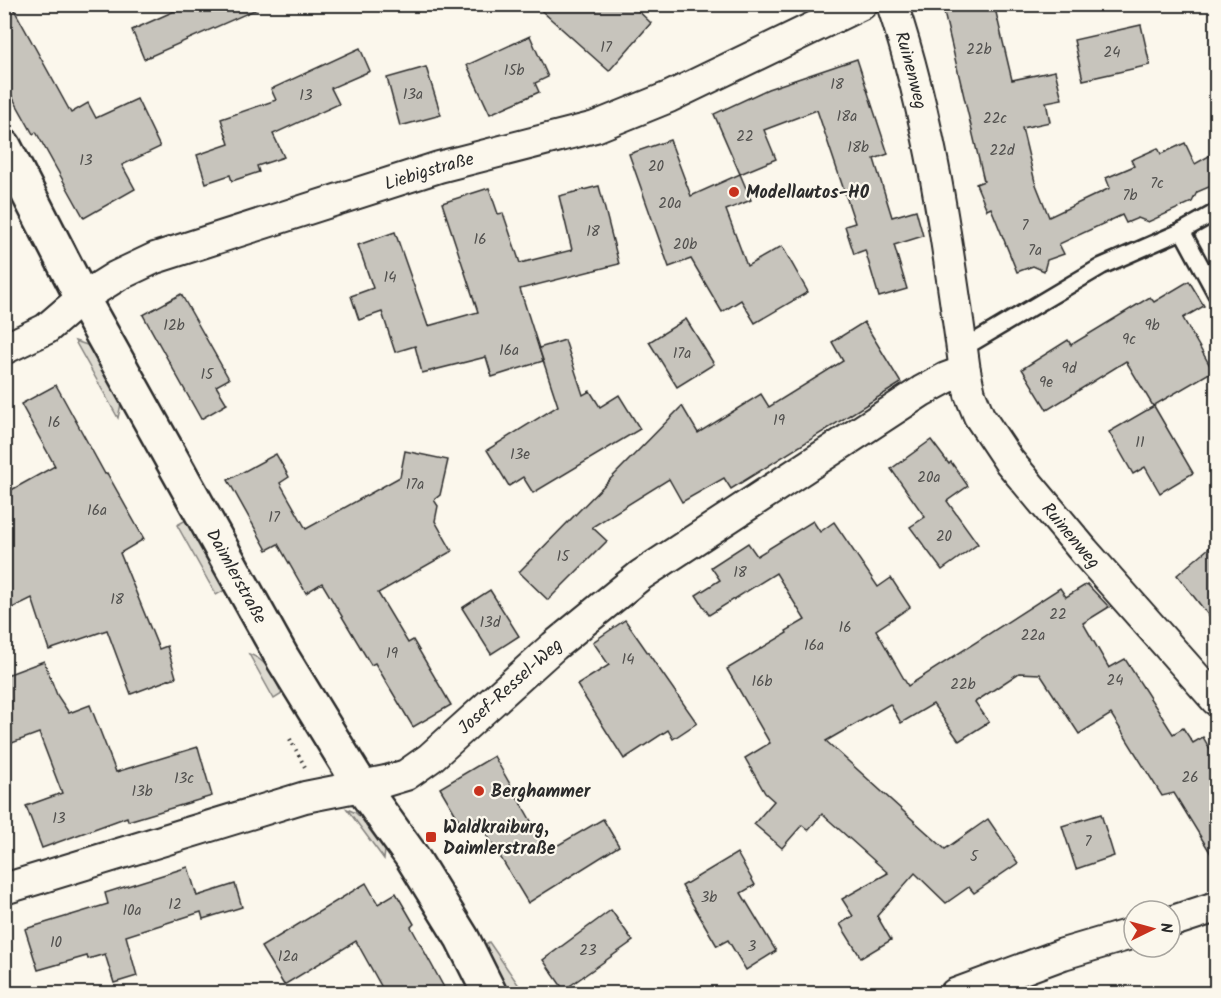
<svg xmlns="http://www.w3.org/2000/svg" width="1221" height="998" font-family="Kalam,sans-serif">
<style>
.grass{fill:#dddad0;stroke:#84827e;stroke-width:1.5}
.building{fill:#c7c4bc;stroke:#2b2b2b;stroke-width:1.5}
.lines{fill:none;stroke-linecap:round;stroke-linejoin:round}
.service-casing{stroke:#2b2b2b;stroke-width:20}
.minor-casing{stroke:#2b2b2b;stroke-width:34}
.tertiary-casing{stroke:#2b2b2b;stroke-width:38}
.path{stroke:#2b2b2b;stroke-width:4;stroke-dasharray:1.5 4.5;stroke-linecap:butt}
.service{stroke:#fbf7ec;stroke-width:15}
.minor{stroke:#fbf7ec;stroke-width:30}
.tertiary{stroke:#fbf7ec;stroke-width:33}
.poi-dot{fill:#c8321e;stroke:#fbf7ec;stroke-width:2}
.labels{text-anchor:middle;stroke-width:4.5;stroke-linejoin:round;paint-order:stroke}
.number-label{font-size:15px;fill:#52514f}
.street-label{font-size:18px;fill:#2b2b2b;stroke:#fbf7ec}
.poi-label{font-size:18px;font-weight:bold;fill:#2b2b2b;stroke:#fbf7ec;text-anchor:start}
</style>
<rect width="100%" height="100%" fill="#fbf7ec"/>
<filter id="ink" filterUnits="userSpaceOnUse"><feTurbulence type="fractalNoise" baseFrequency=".0167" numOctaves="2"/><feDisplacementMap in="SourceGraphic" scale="12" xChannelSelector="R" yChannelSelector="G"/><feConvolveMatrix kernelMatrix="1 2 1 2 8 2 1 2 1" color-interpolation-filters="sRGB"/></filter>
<g filter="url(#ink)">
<g class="grass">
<path d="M 75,341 L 87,345 L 91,350 L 121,404 L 118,418 Z"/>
<path d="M 186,520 L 225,590 L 216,595 L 177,525 Z"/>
<path d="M 249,654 C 268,660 274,678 282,694 L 274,699 Z"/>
<path d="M 347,809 L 356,813 L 361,818 L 385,851 L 384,859 Z"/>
<path d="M 489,942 L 524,993 L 508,993 L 485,948 L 487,943 Z"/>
</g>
<g class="building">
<path d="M 4,4 L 11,4 L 71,113 L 88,103 L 96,118 L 137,99 L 160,147 L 122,165 L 135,189 L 84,218 L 36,132 L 33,134 L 4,82 Z"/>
<path d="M 190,4 L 268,4 L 144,59 L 132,30 Z"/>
<path d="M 534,4 L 631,4 L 651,23 L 609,71 Z"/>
<path d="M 942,4 L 994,4 L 1012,80 L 1055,71 L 1062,99 L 1046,102 L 1050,122 L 1022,128 L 1035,182 L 1049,217 L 1110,188 L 1106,178 L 1134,166 L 1131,160 L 1158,148 L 1161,154 L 1185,143 L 1195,164 L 1216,152 L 1216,184 L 1197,192 L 1192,202 L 1148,222 L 1138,218 L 1126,223 L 1122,215 L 1059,244 L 1064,254 L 1047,260 L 1044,271 L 1033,266 L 1017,272 L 991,208 L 987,210 L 976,184 L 984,181 Z"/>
<path d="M 1141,25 L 1150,65 L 1083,80 L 1074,40 Z"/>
<path d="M 530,36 L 548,77 L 535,83 L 539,92 L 490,114 L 467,65 Z"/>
<path d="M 360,48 L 370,71 L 331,88 L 339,104 L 273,134 L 284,157 L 257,166 L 259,172 L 232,181 L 230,175 L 206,183 L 197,155 L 229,144 L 221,119 L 276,100 L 271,89 Z"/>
<path d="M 857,59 L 888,154 L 874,159 L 892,217 L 916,210 L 923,236 L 894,245 L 907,289 L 879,297 L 865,250 L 854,254 L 845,226 L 855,223 L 817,110 L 764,130 L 776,159 L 740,174 L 714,114 L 768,89 Z"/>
<path d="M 426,67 L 441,115 L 400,126 L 387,78 Z"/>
<path d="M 670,140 L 691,196 L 740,174 L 751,200 L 726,210 L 747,266 L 782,246 L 808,292 L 755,323 L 741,300 L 722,312 L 691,259 L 669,267 L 629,154 Z"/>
<path d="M 599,186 L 619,264 L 520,289 L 543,361 L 492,377 L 486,357 L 422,373 L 415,346 L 395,352 L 382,312 L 359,320 L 351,296 L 373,288 L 358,245 L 395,232 L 428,326 L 478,312 L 442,203 L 489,188 L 498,214 L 503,213 L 520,263 L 572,250 L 559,196 Z"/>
<path d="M 1189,281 L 1204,306 L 1183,318 L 1213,371 L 1153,406 L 1126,361 L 1047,410 L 1022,369 L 1068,340 L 1071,345 L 1150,297 L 1154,302 Z"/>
<path d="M 181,294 L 229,379 L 216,386 L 227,404 L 201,419 L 143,315 Z"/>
<path d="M 686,319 L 714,364 L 677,387 L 649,342 Z"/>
<path d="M 864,322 L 901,383 L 731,489 L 724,478 L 682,502 L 669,479 L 592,527 L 607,541 L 548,600 L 519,572 L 682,406 L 698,433 L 761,394 L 769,407 L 843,361 L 832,342 Z"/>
<path d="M 565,340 L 583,395 L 590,391 L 600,407 L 619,395 L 640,429 L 533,493 L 523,477 L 509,486 L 487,450 L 558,406 L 539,348 Z"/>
<path d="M 56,385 L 105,474 L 107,473 L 144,539 L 120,553 L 159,649 L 167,646 L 176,677 L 131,694 L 107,630 L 49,650 L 32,598 L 4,612 L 4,494 L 55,466 L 21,404 Z"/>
<path d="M 1154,406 L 1193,473 L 1160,493 L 1145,467 L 1133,474 L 1109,432 Z"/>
<path d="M 931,440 L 949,464 L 951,462 L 968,486 L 947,501 L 978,544 L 942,570 L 910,527 L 925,517 L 891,469 Z"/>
<path d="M 405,451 L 448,460 L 440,495 L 434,500 L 438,506 L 435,521 L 452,551 L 378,593 L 408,643 L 413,640 L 451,705 L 413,727 L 375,663 L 371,665 L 322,583 L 306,593 L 278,544 L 267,550 L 228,480 L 276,454 L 289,477 L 280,483 L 306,529 L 400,477 Z"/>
<path d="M 813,521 L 820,532 L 834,522 L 878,587 L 891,578 L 910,607 L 876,630 L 908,686 L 1060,588 L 1066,597 L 1087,584 L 1109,607 L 1083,623 L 1109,668 L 1125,659 L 1173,734 L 1183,728 L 1193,743 L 1203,737 L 1216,760 L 1216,862 L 1174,793 L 1162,796 L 1111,714 L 1079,734 L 1040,674 L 1019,673 L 975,702 L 989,722 L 959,741 L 933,704 L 901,723 L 890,704 L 826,741 L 945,849 L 988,819 L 1018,863 L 974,893 L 969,887 L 946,903 L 915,873 L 877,916 L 891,940 L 861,958 L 840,924 L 853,916 L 842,899 L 888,873 L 822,814 L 808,830 L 802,825 L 782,848 L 754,824 L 774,801 L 765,793 L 745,758 L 770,743 L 727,669 L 787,633 L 786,631 L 805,620 L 776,573 L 709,615 L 696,595 L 720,580 L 711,567 L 748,543 L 757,556 Z"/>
<path d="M 1216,542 L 1216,625 L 1177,575 Z"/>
<path d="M 490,590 L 519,636 L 491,654 L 462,608 Z"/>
<path d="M 625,620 L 697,723 L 673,739 L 668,730 L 624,759 L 577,685 L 609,665 L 593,642 Z"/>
<path d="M 44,661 L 57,695 L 69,713 L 90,705 L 116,772 L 198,747 L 212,796 L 128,821 L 127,817 L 42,848 L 26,806 L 62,793 L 39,733 L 4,746 L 4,676 Z"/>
<path d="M 494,756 L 548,851 L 603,819 L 619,846 L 528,903 L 477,818 L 463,827 L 440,788 Z"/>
<path d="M 1101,814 L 1114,856 L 1076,869 L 1062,826 Z"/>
<path d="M 737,853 L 755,885 L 741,893 L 776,951 L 746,970 L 728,940 L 717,946 L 682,886 Z"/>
<path d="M 188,867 L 197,896 L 235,884 L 242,907 L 203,919 L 201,912 L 126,936 L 137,976 L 114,983 L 105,954 L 88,959 L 87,956 L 38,970 L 25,929 L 108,904 L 105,893 Z"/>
<path d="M 366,883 L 378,904 L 396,893 L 414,924 L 411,927 L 447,993 L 385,993 L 356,941 L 284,985 L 261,947 Z"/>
<path d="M 611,910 L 633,941 L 564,990 L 543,960 Z"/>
</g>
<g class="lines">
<defs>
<g id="service">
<path d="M 1182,231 L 1216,294"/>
<path d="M 962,349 L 1102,266 L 1182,231 L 1216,212"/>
</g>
<g id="minor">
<path id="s1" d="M 892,4 C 932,123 948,248 965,371 L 970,394 L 979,416 L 1009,461 L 1084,551 L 1216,700"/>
<path id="s2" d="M 4,349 L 46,329 L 82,298 L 117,276 L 155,258 L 439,167 L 595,127 L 669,97 L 862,4"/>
<path id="s3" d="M 4,889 L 305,797 L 386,781 L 406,775 L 430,758 L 554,646 L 641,575 L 922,391 L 946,378 L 965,371"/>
<path d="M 1170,922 L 1216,907"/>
<path d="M 955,994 L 1063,954 L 1134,933"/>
</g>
<g id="tertiary">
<path id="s4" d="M 4,146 L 82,298 L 283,659 L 361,786 L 412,857 L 441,904 L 462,938 L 490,994"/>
</g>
</defs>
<use href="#service" class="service-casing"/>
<use href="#minor" class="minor-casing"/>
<use href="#tertiary" class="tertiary-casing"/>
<path class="path" d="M 290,739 L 305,767"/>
<use href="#service" class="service"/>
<use href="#minor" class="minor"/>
<use href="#tertiary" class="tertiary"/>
</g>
</g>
<g class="poi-dot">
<circle cx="734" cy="192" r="6"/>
<circle cx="479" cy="791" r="6"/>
<rect x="425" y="831" width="12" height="12" rx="3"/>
</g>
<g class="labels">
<g class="number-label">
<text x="606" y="52">17</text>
<text x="979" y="54">22b</text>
<text x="1112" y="57">24</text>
<text x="514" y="75">15b</text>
<text x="837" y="89">18</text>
<text x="413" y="99">13a</text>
<text x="306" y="100">13</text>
<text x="847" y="121">18a</text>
<text x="995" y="123">22c</text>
<text x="745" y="141">22</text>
<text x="858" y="152">18b</text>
<text x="1002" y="155">22d</text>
<text x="86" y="165">13</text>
<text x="656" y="171">20</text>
<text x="1157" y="188">7c</text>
<text x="1130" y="200">7b</text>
<text x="670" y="208">20a</text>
<text x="1025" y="230">7</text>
<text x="593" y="236">18</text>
<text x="480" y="244">16</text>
<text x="685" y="249">20b</text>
<text x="1035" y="255">7a</text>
<text x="390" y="282">14</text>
<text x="174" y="330">12b</text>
<text x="1152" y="330">9b</text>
<text x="1129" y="344">9c</text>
<text x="509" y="355">16a</text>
<text x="682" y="358">17a</text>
<text x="1069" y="373">9d</text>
<text x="207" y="379">15</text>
<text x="1046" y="387">9e</text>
<text x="779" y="425">19</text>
<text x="54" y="427">16</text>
<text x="1140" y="447">11</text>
<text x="520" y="459">13e</text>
<text x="929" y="482">20a</text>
<text x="415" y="489">17a</text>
<text x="97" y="515">16a</text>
<text x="274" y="522">17</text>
<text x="944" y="541">20</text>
<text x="563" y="561">15</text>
<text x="740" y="577">18</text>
<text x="117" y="604">18</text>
<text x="1058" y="619">22</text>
<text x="490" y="627">13d</text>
<text x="845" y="632">16</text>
<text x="1033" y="640">22a</text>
<text x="814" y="650">16a</text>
<text x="392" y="658">19</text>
<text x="628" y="664">14</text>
<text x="1115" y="685">24</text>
<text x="762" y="686">16b</text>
<text x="963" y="689">22b</text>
<text x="1190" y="782">26</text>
<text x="184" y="783">13c</text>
<text x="142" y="796">13b</text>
<text x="59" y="823">13</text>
<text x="1088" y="846">7</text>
<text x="974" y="861">5</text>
<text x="709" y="902">3b</text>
<text x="175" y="909">12</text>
<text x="132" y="915">10a</text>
<text x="56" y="947">10</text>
<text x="752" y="951">3</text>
<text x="588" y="955">23</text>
<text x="288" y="961">12a</text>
</g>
<g class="street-label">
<text dy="6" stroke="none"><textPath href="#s1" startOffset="69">Ruinenweg</textPath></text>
<text dy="6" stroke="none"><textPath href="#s2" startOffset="465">Liebigstraße</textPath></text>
<text dy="6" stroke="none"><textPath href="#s1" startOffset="573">Ruinenweg</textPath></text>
<text dy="6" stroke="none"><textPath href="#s4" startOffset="489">Daimlerstraße</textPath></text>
<text dy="6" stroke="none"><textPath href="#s3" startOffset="555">Josef-Ressel-Weg</textPath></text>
</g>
<g class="poi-label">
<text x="746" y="198">Modellautos-H0</text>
<text x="491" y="797">Berghammer</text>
<text x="443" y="833">Waldkraiburg,<tspan x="443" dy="21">Daimlerstraße</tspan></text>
</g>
</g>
<rect width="1221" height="998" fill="none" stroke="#fbf7ec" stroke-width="24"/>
<rect x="12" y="12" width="1197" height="974" fill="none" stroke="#2b2b2b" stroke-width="2" filter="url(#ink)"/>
<g transform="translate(1152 929) rotate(85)"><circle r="28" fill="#fbf7ec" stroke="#a8a59f" stroke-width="1.5"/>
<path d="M0-4.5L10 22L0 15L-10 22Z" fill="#c8321e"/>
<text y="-9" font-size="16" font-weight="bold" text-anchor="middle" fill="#2b2b2b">N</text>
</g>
</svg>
